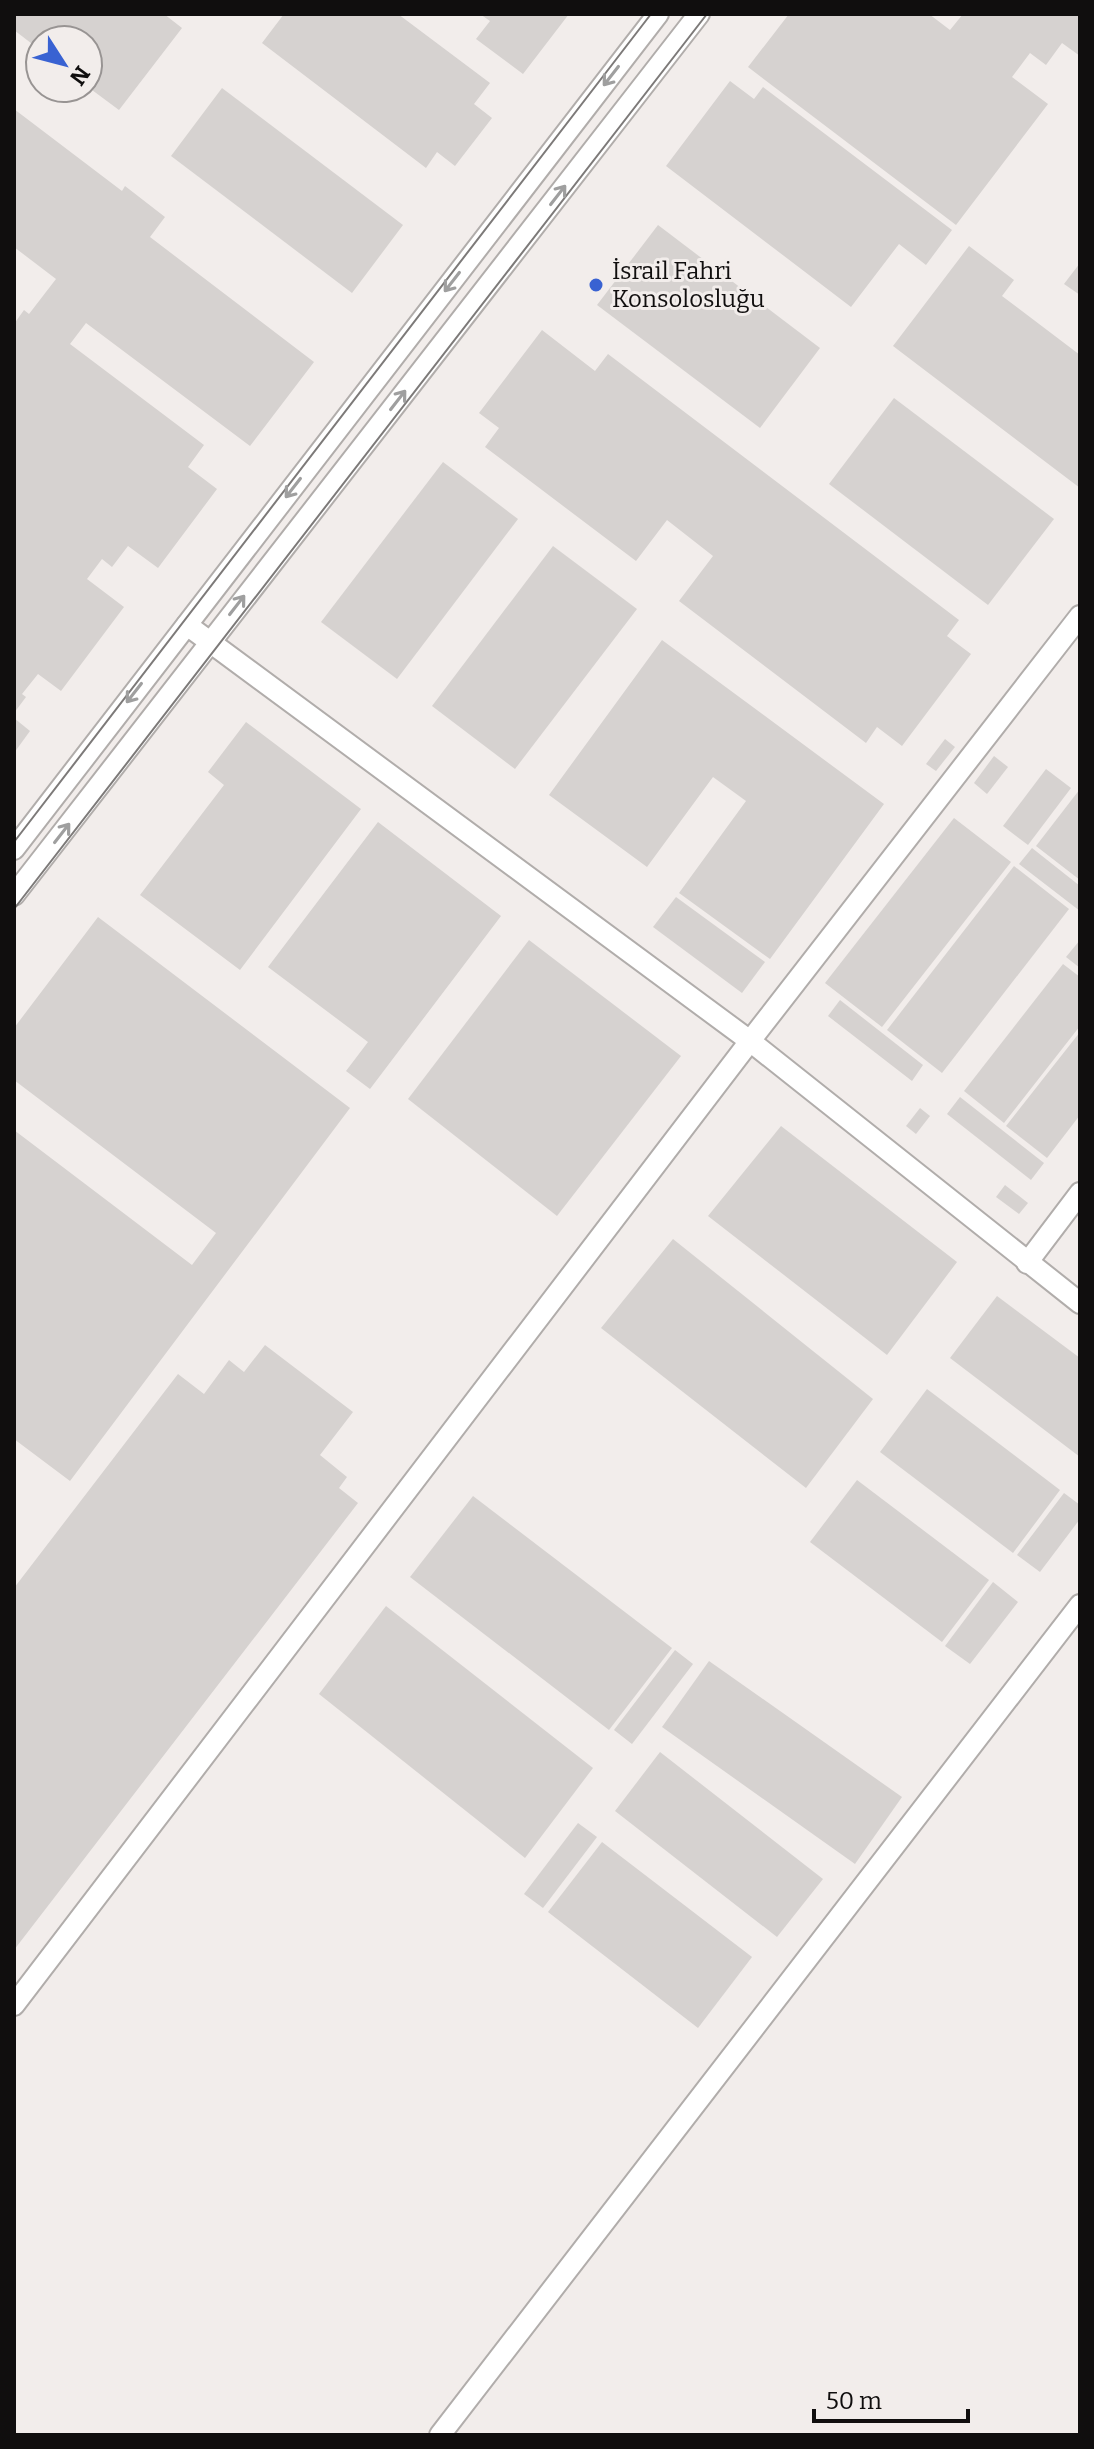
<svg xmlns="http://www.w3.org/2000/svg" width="1094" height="2449" font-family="Bitter,serif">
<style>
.building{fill:#d6d2d0}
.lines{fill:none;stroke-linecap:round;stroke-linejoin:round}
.tertiary-casing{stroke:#b1adab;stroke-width:24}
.tertiary{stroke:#fff;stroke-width:20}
.tram{stroke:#7d7a79;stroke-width:2}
.oneway{stroke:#9f9f9f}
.poi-dot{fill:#3962d2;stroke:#f2edeb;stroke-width:3}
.labels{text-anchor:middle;stroke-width:6;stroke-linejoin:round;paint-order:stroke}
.poi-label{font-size:24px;fill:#100e0e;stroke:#f2edeb;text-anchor:start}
</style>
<rect width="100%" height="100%" fill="#f2edeb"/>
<g class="building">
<path d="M 14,14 L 164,14 L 182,28 L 119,110 L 88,87 L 88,40 L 40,40 L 40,50 L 14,30 Z"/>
<path d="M 284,14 L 398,14 L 490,83 L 474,104 L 492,118 L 455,166 L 437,152 L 426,168 L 262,43 Z"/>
<path d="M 480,14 L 569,14 L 523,74 L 476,39 L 490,21 Z"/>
<path d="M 789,14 L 929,14 L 950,30 L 963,14 L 1080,14 L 1080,56 L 1062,43 L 1046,65 L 1030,53 L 1012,77 L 1048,104 L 956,225 L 748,67 Z"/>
<path d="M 730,81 L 754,99 L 763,87 L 952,230 L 926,265 L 899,244 L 851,307 L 666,166 Z"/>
<path d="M 222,88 L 403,225 L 352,293 L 171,156 Z"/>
<path d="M 14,109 L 122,191 L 125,186 L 165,217 L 150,237 L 314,362 L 250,446 L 86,323 L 70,344 L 204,445 L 188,467 L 217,489 L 158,568 L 128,546 L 112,567 L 102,559 L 87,579 L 124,607 L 61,691 L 38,674 L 22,694 L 26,697 L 14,713 L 14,324 L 24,310 L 29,314 L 56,279 L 14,247 Z"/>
<path d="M 658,225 L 820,348 L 760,428 L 597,305 Z"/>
<path d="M 969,246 L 1014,280 L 1002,296 L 1080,355 L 1080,488 L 893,346 Z"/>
<path d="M 1080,263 L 1080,295 L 1064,284 Z"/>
<path d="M 542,330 L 595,371 L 608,354 L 959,620 L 947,636 L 971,654 L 902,746 L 877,727 L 866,743 L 679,601 L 713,556 L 667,520 L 636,561 L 485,447 L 499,428 L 479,413 Z"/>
<path d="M 894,398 L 1054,519 L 988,605 L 829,484 Z"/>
<path d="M 443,462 L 518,519 L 397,679 L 321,622 Z"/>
<path d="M 553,546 L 637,609 L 515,769 L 432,706 Z"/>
<path d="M 662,640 L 884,804 L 770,959 L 679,893 L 746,801 L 713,777 L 647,867 L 549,795 Z"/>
<path d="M 14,718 L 30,731 L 14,753 Z"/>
<path d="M 246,722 L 361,809 L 240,970 L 140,895 L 224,785 L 208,772 Z"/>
<path d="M 945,739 L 955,747 L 936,771 L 926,764 Z"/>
<path d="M 994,756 L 1008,767 L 987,794 L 974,783 Z"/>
<path d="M 1046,769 L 1071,788 L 1028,845 L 1003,826 Z"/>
<path d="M 1080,789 L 1080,880 L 1036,846 Z"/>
<path d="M 954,818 L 1011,862 L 882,1027 L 825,983 Z"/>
<path d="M 378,822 L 501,916 L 370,1089 L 346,1071 L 368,1042 L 268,967 Z"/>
<path d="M 1032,848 L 1080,886 L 1080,911 L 1019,864 Z"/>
<path d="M 1014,866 L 1069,909 L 942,1073 L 887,1030 Z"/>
<path d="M 676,897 L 765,962 L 742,993 L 653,927 Z"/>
<path d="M 98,917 L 350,1108 L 70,1481 L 14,1439 L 14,1130 L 192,1265 L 216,1233 L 14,1080 L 14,1028 Z"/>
<path d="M 529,940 L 681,1056 L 557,1216 L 408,1099 Z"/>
<path d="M 1080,940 L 1080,968 L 1066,957 Z"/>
<path d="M 1063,964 L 1080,977 L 1080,1026 L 1004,1123 L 964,1091 Z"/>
<path d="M 840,1000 L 923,1065 L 912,1081 L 828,1016 Z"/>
<path d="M 1080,1032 L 1080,1115 L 1047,1158 L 1006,1126 Z"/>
<path d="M 960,1097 L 1044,1163 L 1031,1180 L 947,1114 Z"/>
<path d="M 920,1108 L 930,1116 L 916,1134 L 906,1126 Z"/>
<path d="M 781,1126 L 957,1262 L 887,1355 L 708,1216 Z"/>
<path d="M 1005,1185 L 1028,1203 L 1019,1214 L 996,1197 Z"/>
<path d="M 673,1239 L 873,1399 L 806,1488 L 601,1328 Z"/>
<path d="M 997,1296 L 1080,1358 L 1080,1457 L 950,1358 Z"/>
<path d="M 265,1345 L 353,1412 L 320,1455 L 347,1477 L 339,1488 L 358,1503 L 14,1950 L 14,1588 L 178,1374 L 204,1394 L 229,1360 L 244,1372 Z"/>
<path d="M 927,1389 L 1060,1490 L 1013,1553 L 880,1452 Z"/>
<path d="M 857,1480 L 989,1580 L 942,1642 L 810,1542 Z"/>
<path d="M 1064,1493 L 1080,1505 L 1080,1519 L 1040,1572 L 1017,1555 Z"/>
<path d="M 473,1496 L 672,1648 L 609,1730 L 410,1577 Z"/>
<path d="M 993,1582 L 1018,1602 L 970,1664 L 945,1646 Z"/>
<path d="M 386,1606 L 593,1768 L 525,1858 L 319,1694 Z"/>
<path d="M 675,1650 L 693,1664 L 632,1744 L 614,1730 Z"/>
<path d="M 709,1661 L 902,1797 L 855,1864 L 662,1727 Z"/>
<path d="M 660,1752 L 823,1879 L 777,1937 L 615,1811 Z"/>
<path d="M 578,1823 L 597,1837 L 543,1908 L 524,1894 Z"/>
<path d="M 602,1842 L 752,1957 L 698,2028 L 548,1912 Z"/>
</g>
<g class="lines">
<defs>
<g id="tertiary">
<path d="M 187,625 L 750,1041 L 1080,1303"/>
<path d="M 14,849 L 658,14"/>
<path d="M 14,895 L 699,14"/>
<path d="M 1027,1263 L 1080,1193"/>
<path d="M 14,2005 L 750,1041 L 1080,616"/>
<path d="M 440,2435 L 1080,1605"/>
</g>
</defs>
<use href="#tertiary" class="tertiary-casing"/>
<use href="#tertiary" class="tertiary"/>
<g class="tram">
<path d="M 14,842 L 651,14"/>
<path d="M 14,909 L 707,14"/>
</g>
</g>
<defs><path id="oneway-shaft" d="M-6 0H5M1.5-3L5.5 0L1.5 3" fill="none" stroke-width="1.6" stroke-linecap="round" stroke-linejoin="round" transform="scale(2)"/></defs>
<g class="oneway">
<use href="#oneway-shaft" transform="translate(611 76) rotate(128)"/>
<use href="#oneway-shaft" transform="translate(558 195) rotate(-52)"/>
<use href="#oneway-shaft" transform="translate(452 282) rotate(128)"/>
<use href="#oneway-shaft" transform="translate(398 400) rotate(-52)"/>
<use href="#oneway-shaft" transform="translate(293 488) rotate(128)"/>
<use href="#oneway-shaft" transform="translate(237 605) rotate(-52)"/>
<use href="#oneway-shaft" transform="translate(134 693) rotate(128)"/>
<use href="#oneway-shaft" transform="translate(62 833) rotate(-52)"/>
</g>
<circle class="poi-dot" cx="596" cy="285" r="8"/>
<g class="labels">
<g class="poi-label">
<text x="612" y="279">İsrail Fahri<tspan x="612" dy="28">Konsolosluğu</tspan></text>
</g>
</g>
<rect width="1094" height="2449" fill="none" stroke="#100e0e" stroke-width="32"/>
<g transform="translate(64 64) rotate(126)"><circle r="38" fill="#f2edeb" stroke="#989493" stroke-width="2"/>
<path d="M0-6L14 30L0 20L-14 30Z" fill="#3962d2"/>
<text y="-12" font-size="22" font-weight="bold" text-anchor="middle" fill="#100e0e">N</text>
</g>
<path d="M814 2409v12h154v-12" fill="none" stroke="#100e0e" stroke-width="4"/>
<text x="826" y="2409" font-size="24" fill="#100e0e" stroke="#f2edeb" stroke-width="6" paint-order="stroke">50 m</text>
</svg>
